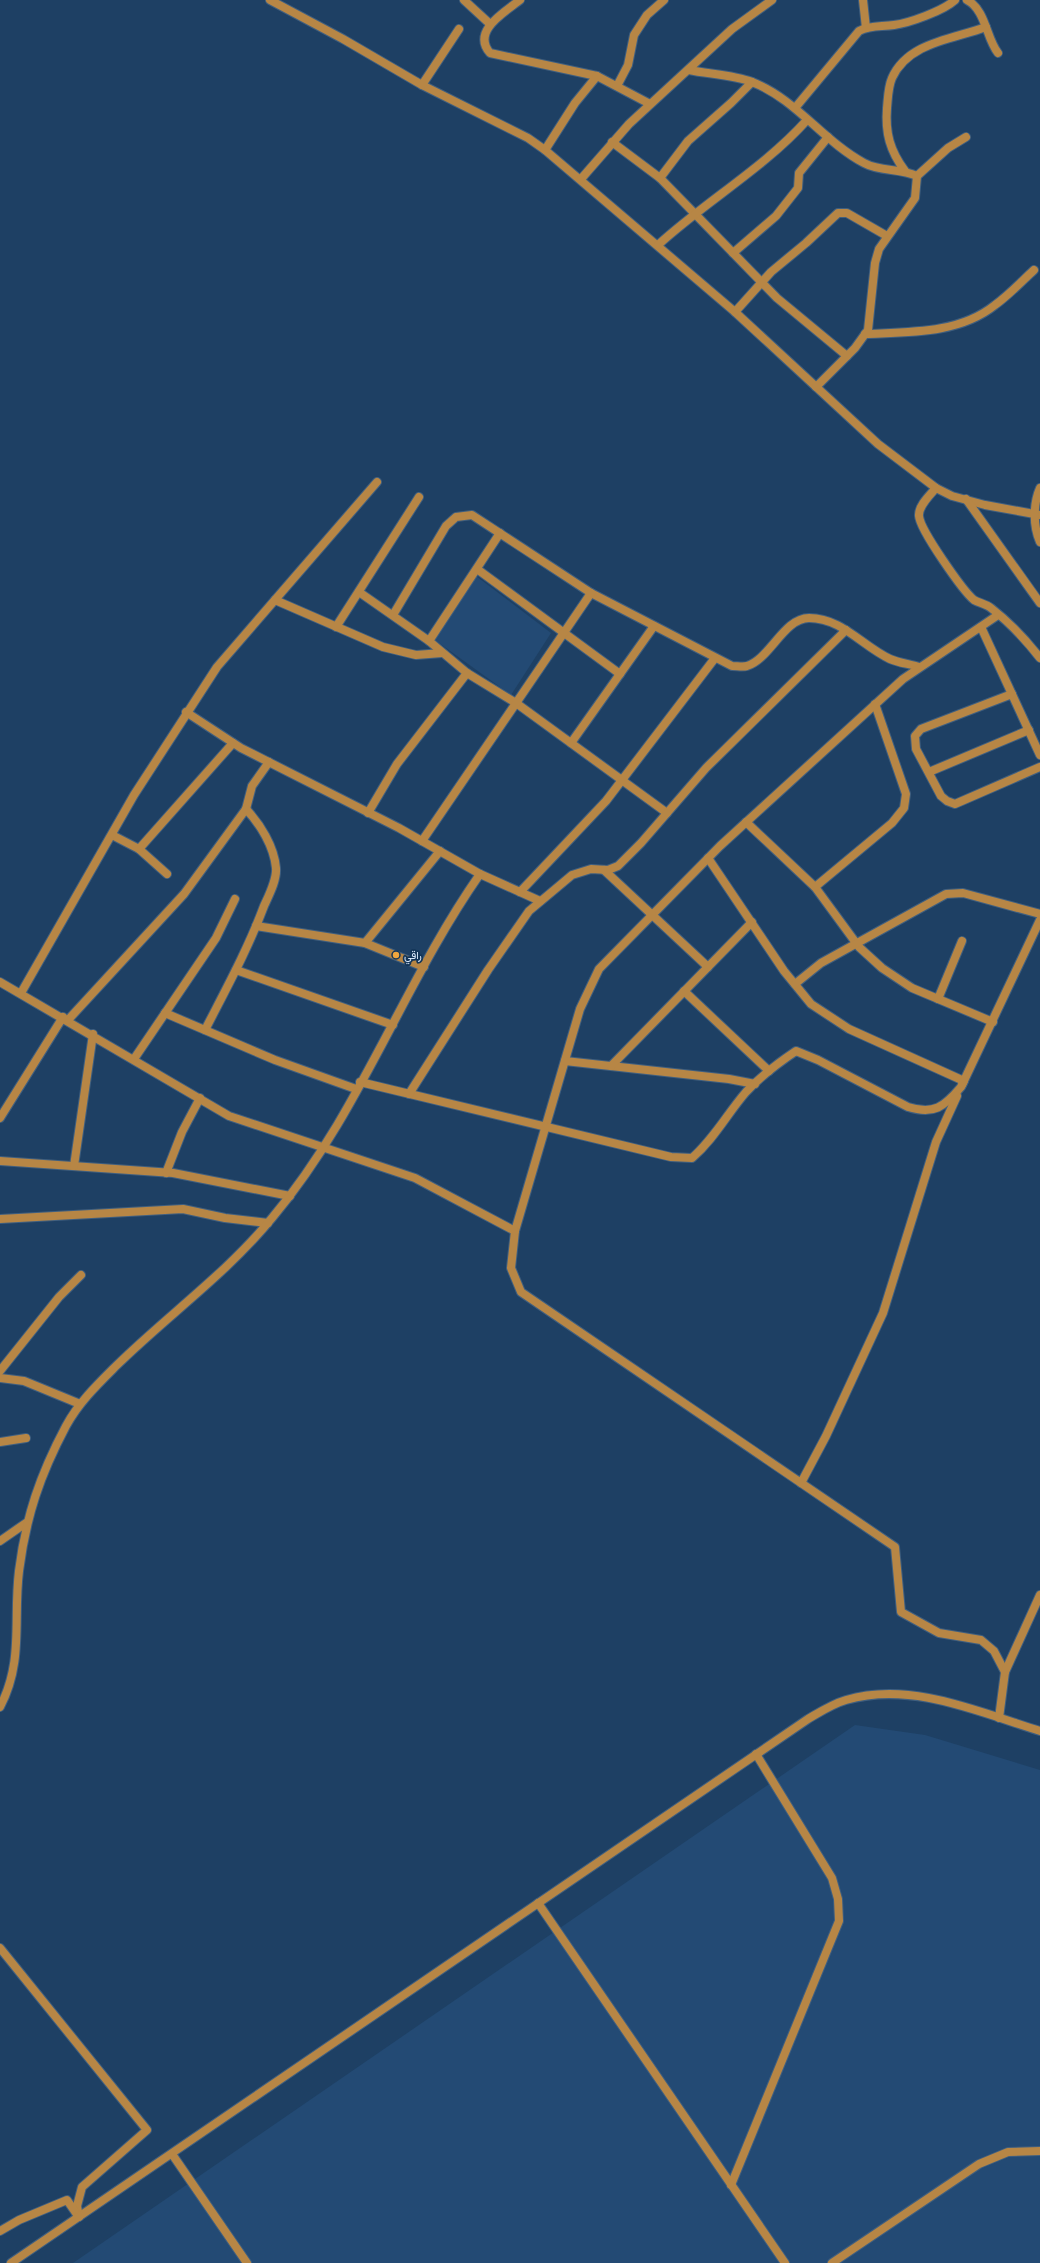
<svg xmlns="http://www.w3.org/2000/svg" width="1040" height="2263" font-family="Literata,Vazirmatn,serif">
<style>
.built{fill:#234a74}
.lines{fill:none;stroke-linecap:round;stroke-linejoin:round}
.minor-casing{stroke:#405f7f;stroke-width:10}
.tertiary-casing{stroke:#405f7f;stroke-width:10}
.minor{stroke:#b78645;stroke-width:8}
.tertiary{stroke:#b78645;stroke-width:8}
.poi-dot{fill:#f0a63e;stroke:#133558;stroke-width:1.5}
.labels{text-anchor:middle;stroke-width:3.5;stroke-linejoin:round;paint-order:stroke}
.poi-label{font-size:11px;fill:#dbeafc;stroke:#133558;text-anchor:start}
</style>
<rect width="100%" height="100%" fill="#1e4064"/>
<g class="built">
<path d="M 476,576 L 551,633 L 511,695 L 435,640 Z"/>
<path d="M 855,1725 L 925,1735 L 1040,1770 L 1040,2263 L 73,2263 Z"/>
</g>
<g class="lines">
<defs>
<g id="minor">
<path d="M 270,0 L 343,39 L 422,85 L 528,138 L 545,150 L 735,312 L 878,444 L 936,488 L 952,496 L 985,505 L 1040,515"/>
<path d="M 464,0 L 490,24"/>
<path d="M 520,0 C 505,12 471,31 490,53 L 597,76 L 650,104"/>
<path d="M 863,0 L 866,28"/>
<path d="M 967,0 C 986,10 986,38 998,53"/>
<path d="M 689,70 C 708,74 734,75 752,82 C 796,99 823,141 864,163 C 880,172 900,168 917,176"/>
<path d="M 422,85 L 459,29"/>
<path d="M 617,86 L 628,65 L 634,35 L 647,15 L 664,0"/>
<path d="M 795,108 L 859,31 C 871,25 881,27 894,25 C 909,23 943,11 955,0"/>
<path d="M 612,142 L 660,178 L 777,298 L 847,356"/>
<path d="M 545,150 L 575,103 L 597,76"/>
<path d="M 905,171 C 890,151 885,133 887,108 C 888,98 888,87 892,78 C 908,42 954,39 986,27"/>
<path d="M 660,178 L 688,141 L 731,103 L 752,82"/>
<path d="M 581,179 L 629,124 L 732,29 L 772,0"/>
<path d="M 658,245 C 706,201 764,168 807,120"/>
<path d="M 733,253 L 776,216 L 798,188 L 799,173 L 828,137"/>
<path d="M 735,312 L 771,272 L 806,243 L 838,213 L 847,213 L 887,236"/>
<path d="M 865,334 C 909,332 959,334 995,305 C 1009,295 1021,282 1034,270"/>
<path d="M 816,387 L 855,348 L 868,330 L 875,263 L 879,249 L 915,198 L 917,176 L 948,148 L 966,137"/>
<path d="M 936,488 C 930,495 918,506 919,516 C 920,530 963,591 974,600 C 979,603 986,604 991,608 C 1009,622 1026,640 1040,658"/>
<path d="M 1040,488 C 1033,504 1033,526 1040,542"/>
<path d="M 966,499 L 1040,603"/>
<path d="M 477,569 L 620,674"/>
<path d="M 359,592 L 429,641 L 467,673 L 516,703 L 667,813"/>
<path d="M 275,600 L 383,647 L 416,655 L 442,653"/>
<path d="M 393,615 L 446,526 L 456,517 L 472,515 L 591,593 L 732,666 C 737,666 743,667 747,666 C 770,659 784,618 809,618 C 842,618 862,646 890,659 C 899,663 910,664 919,667"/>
<path d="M 998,615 L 903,679 L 720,846 L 599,969 L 580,1009 L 515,1231 L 511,1268 L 521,1292 L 895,1547 L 901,1612 L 939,1633 L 981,1640 L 994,1651 L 1005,1672 L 999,1718"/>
<path d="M 336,627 L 419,497"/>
<path d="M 981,627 L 1040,755"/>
<path d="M 429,641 L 500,533"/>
<path d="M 1012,694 L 921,729 L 915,736 L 916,749 L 941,796 L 947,801 L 955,804 L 1040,767"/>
<path d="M 186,712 L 241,748 L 399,828 L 480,874 L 540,901"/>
<path d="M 571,743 L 654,626"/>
<path d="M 929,772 L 1029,730"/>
<path d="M 368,813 L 397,764 L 467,673"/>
<path d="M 746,822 L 815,887 L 859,947 L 882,968 L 912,988 L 993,1022"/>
<path d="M 112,835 L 139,849 L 167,874"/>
<path d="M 422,841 L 591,593"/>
<path d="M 139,849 L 233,743"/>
<path d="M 708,858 L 784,971 L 811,1004 L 849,1029 L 964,1081 L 962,1085"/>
<path d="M 604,870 L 708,967"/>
<path d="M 815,887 L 892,823 L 904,808 L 906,794 L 875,704"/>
<path d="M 520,892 L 606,801 L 715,658"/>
<path d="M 256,926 L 365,943 L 424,967"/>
<path d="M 365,943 L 440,851"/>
<path d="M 236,970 L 393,1025"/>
<path d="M 0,982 L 229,1116 L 415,1178 L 515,1231"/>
<path d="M 795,984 L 821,963 L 946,894 L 963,893 L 1040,914"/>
<path d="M 684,991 L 769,1071"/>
<path d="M 21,993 L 134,795 L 217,667 L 377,482"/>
<path d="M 938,999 L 962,941"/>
<path d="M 165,1013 L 275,1060 L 356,1089"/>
<path d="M 68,1020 L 184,894 L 246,809 L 252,786 L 269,762"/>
<path d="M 205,1030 C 226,989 248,949 264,906 C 269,895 277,880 276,868 C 274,846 260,824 246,809"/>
<path d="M 134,1059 L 216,938 L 235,899"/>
<path d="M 565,1061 L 729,1079 L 755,1084"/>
<path d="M 611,1066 L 752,922"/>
<path d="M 360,1082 L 671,1157 L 692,1158 C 714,1139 727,1114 746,1092 C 761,1076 778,1063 796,1051 L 818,1060 L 908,1107 C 934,1115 944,1107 961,1087 L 1040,920"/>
<path d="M 409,1094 L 488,970 L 529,911 L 572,875 L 591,869 L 608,870 L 618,866 L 641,843 L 706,768 L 846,630"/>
<path d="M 0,1118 L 63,1017"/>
<path d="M 0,1161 L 173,1173 L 290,1196"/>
<path d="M 74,1166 L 93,1034"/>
<path d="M 166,1173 L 182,1132 L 200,1098"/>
<path d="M 0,1219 L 183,1209 L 225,1218 L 268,1223"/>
<path d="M 0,1371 L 59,1297 L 81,1275"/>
<path d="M 0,1378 L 24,1381 L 80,1404"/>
<path d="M 0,1442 L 26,1438"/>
<path d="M 801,1483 L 826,1436 L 883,1313 L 936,1142 L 957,1096"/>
<path d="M 0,1541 L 26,1523"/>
<path d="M 1005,1672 L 1040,1595"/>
<path d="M 0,1707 C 24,1661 13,1620 19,1571 C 26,1516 40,1475 66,1426 C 79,1402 98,1384 117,1365 C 168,1315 226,1274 272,1218 C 359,1115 403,984 480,874"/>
<path d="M 538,1903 L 785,2263"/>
<path d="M 0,1948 L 147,2130 L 82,2187 L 77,2206 L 79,2217"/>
<path d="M 172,2154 L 247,2263"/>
<path d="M 731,2185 L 839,1921 L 838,1899 L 832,1878 L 756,1754"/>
<path d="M 0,2231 L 19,2220 L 67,2200 L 78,2216"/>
<path d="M 832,2263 L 979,2164 L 1008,2152 L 1040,2151"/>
</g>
<path id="tertiary" d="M 11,2263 L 808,1719 C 820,1712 832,1704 846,1700 C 911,1681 979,1712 1040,1731"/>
</defs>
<use href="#minor" class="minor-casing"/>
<use href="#tertiary" class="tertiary-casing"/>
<use href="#minor" class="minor"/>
<use href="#tertiary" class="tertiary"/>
</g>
<circle class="poi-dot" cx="396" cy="955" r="4"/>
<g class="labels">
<g class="poi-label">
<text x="404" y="959">راقي</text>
</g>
</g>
</svg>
